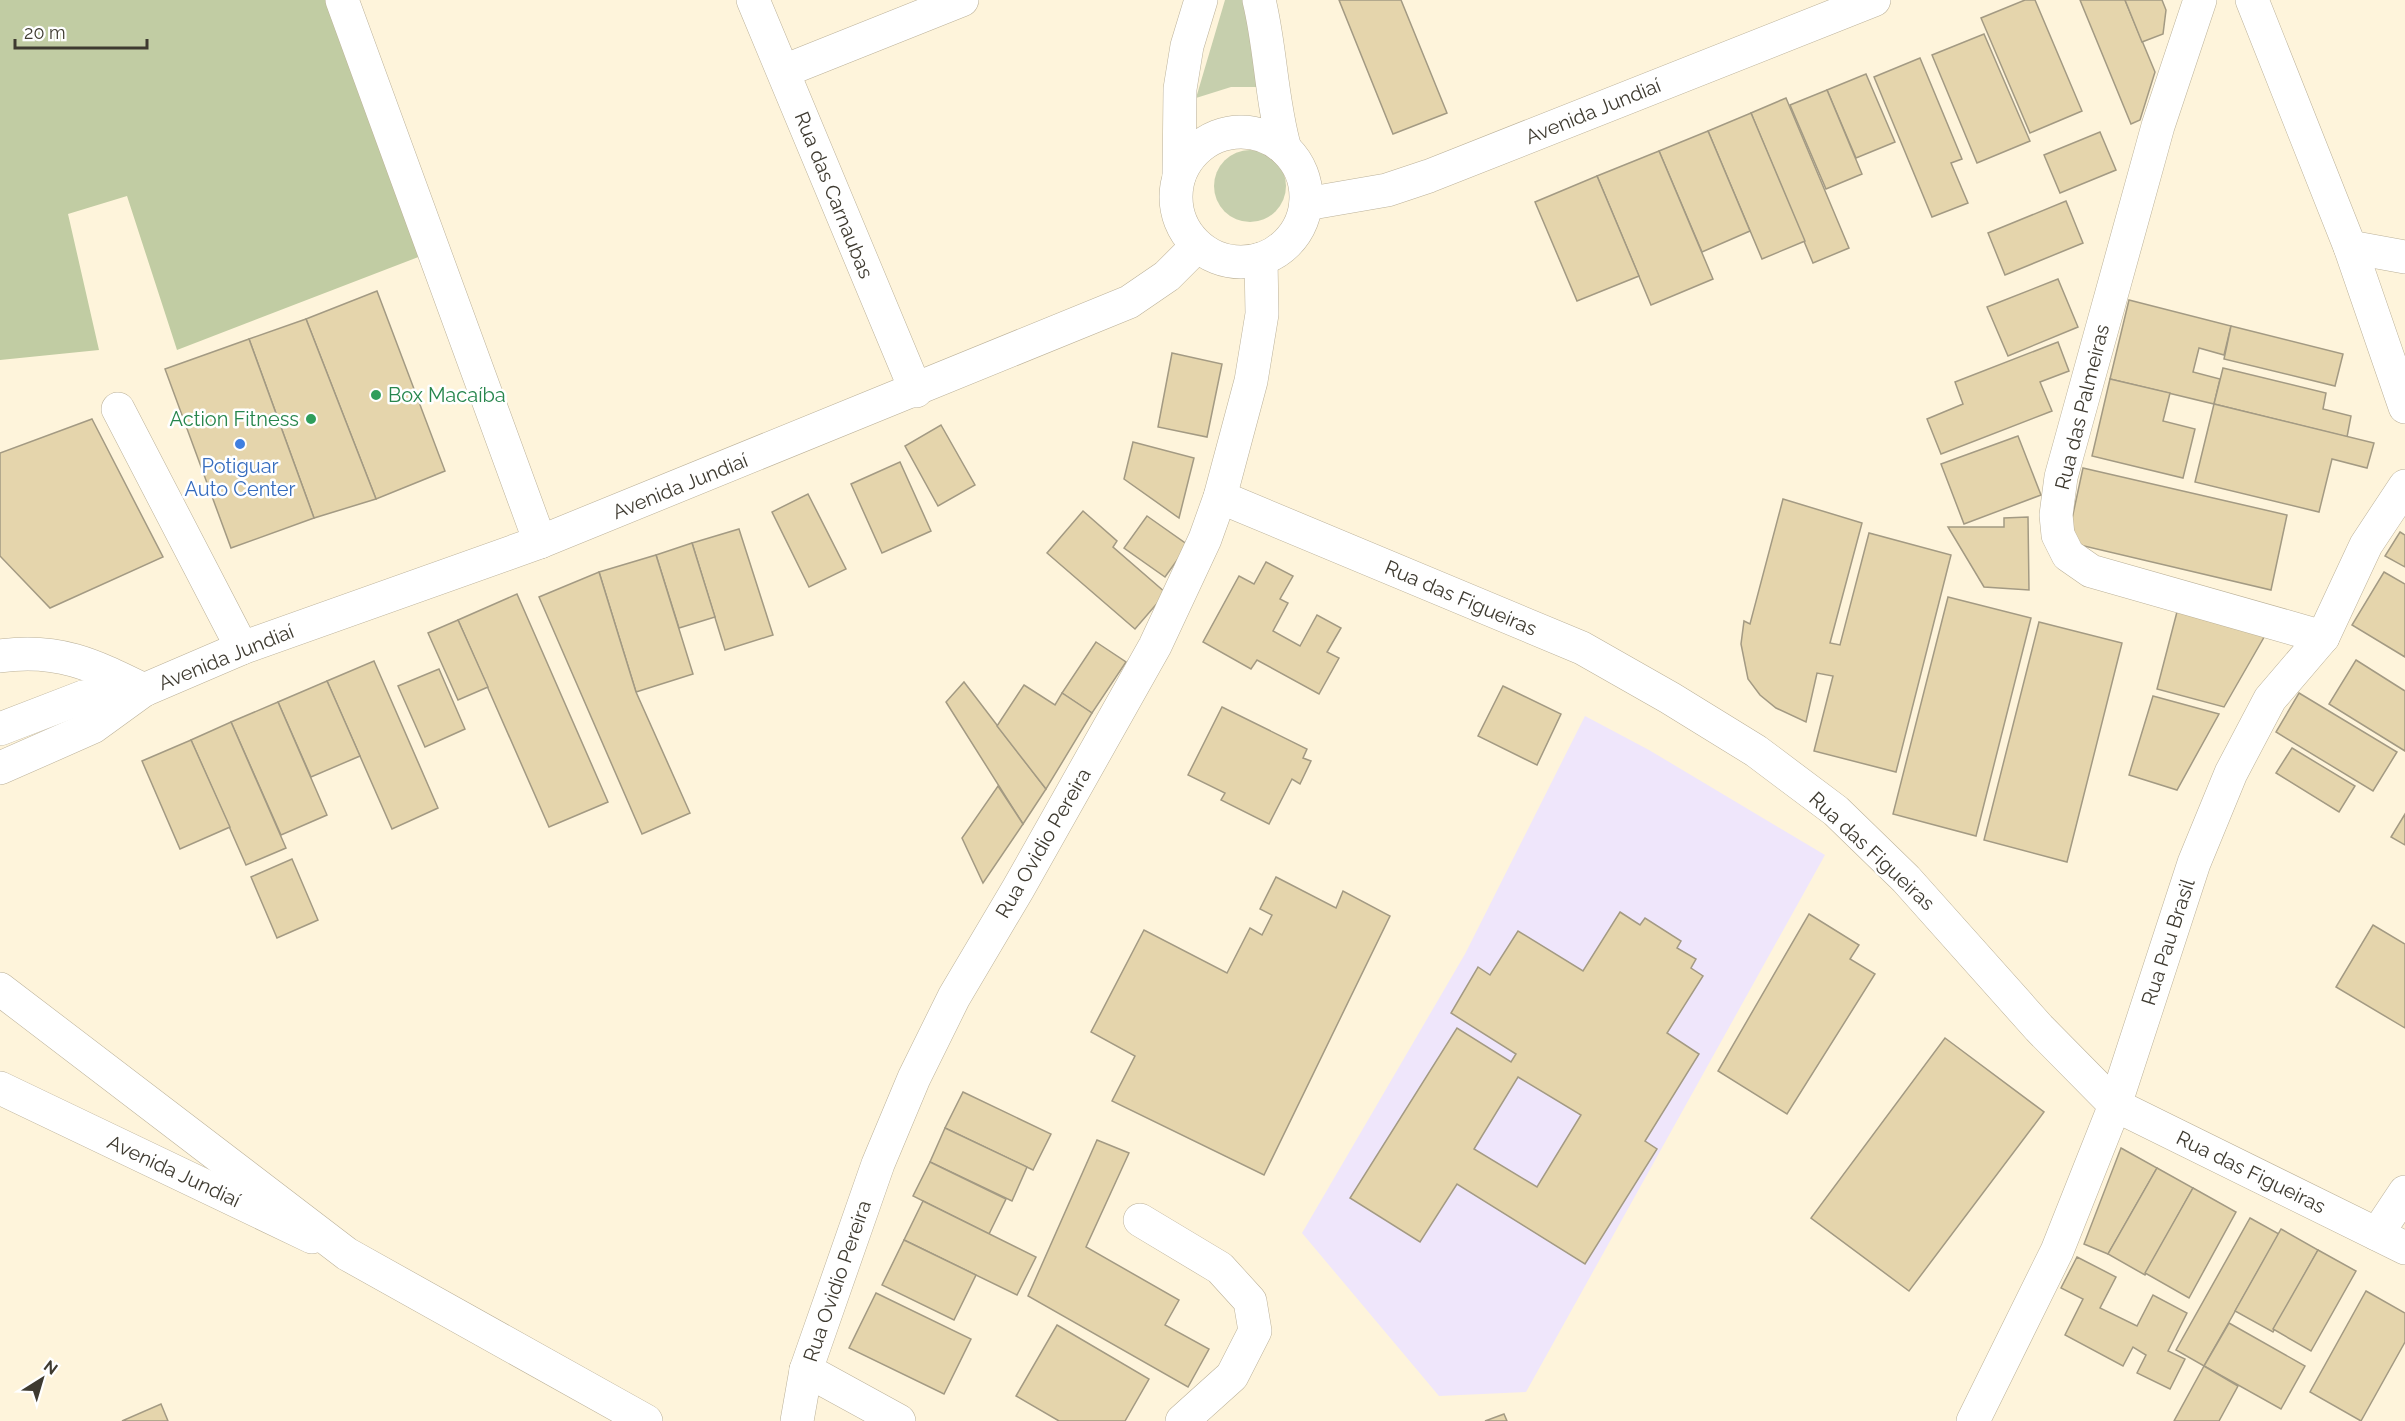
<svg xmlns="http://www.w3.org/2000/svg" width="2405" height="1421" font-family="Raleway,sans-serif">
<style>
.education{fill:#efe6fb}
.green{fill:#c6cfad}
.forest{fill:#c1cca3}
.building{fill:#e5d5ac;stroke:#a39a83;stroke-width:1.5;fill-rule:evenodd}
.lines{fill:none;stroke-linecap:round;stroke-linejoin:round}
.minor-casing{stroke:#bbb199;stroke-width:34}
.major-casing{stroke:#bbb199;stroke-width:34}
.highway-casing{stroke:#bbb199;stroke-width:34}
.minor{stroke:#fff;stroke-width:33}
.major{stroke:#fff;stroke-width:33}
.highway{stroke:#fff;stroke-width:33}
.leisure-dot{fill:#2e9e5b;stroke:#fff;stroke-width:2}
.shop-dot{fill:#3f7fe0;stroke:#fff;stroke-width:2}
.labels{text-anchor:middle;stroke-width:5;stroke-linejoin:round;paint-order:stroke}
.street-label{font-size:20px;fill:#3e3a30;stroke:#fff}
.leisure-label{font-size:20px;fill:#27864d;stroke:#fff;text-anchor:start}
.shop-label{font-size:20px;fill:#366cbe;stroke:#fff}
</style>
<rect width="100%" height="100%" fill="#fef4db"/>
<path class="education" d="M 1585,716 L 1649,750 L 1825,855 L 1526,1392 L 1439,1396 L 1302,1233 L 1465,954 Z"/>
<g class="green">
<path d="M 1225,0 L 1247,0 L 1264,87 L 1231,87 L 1196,98 Z"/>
<circle cx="1250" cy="186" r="36"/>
</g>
<path class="forest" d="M 0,0 L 326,0 L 421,256 L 177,350 L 127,196 L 68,214 L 99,350 L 0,360 Z"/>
<g class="building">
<path d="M 1339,0 L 1401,0 L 1447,113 L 1393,134 Z"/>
<path d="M 2025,0 L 2035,0 L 2082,111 L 2030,133 L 1981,18 Z"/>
<path d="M 2080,0 L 2125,0 L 2155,72 L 2140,120 L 2131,124 Z"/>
<path d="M 2125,0 L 2162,0 L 2166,10 L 2163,34 L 2142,42 Z"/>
<path d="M 1984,34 L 2030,141 L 1977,163 L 1932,55 Z"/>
<path d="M 1920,58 L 1962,159 L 1951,163 L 1968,203 L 1932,217 L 1874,77 Z"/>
<path d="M 1866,74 L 1895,142 L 1856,158 L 1827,90 Z"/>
<path d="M 1827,90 L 1862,174 L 1826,189 L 1790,105 Z"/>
<path d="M 1786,98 L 1849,248 L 1813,263 L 1751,113 Z"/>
<path d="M 1751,113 L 1805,241 L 1762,259 L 1708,131 Z"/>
<path d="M 1708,131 L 1750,231 L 1702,252 L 1659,151 Z"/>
<path d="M 2100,132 L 2116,170 L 2060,193 L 2044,155 Z"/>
<path d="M 1659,151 L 1713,279 L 1651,305 L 1597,176 Z"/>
<path d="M 1597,176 L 1639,276 L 1577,301 L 1535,202 Z"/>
<path d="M 2066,201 L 2083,243 L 2005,275 L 1988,233 Z"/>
<path d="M 2058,279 L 2078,327 L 2008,356 L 1987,307 Z"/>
<path d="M 377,291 L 445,471 L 376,499 L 306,319 Z"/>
<path d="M 2129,300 L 2231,326 L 2224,355 L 2199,348 L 2193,372 L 2220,379 L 2214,404 L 2110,379 Z"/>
<path d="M 306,319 L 376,499 L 314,518 L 249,339 Z"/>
<path d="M 2231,326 L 2343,354 L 2335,386 L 2224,359 Z"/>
<path d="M 249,339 L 314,518 L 231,548 L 165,369 Z"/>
<path d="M 2058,342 L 2069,371 L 2040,382 L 2052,411 L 1941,454 L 1927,419 L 1963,404 L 1955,382 Z"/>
<path d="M 1172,353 L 1222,364 L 1207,437 L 1158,427 Z"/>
<path d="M 2223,368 L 2326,393 L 2323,409 L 2351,416 L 2347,437 L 2214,404 Z"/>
<path d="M 2110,379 L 2170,393 L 2163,421 L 2195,429 L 2183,478 L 2092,456 Z"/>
<path d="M 2214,404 L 2374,443 L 2367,468 L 2332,459 L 2319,512 L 2195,482 Z"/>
<path d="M 92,419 L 163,557 L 50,608 L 0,556 L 0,453 Z"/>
<path d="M 941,425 L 975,485 L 938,506 L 905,446 Z"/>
<path d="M 2018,436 L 2041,495 L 1964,524 L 1941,464 Z"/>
<path d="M 1133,442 L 1194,458 L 1179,518 L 1124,479 Z"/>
<path d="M 900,462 L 931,531 L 882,553 L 851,484 Z"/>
<path d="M 2083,468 L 2287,515 L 2271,590 L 2067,542 Z"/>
<path d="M 808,494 L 846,569 L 809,587 L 772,512 Z"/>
<path d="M 1783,499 L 1862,523 L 1830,643 L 1840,645 L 1869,533 L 1951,555 L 1896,772 L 1814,751 L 1833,676 L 1817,673 L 1806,722 L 1776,708 L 1760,695 L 1748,679 L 1741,644 L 1744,621 L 1750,624 Z"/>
<path d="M 1083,511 L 1117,541 L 1113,547 L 1166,593 L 1135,629 L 1047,553 Z"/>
<path d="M 1147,516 L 1188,545 L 1165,577 L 1124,548 Z"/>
<path d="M 2028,517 L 2029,590 L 1984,587 L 1948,527 L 2004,527 L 2004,518 Z"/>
<path d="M 739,529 L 773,635 L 725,650 L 692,543 Z"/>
<path d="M 2400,532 L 2405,535 L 2405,567 L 2385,556 Z"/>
<path d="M 692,543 L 715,617 L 679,628 L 656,555 Z"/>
<path d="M 656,555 L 693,674 L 636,692 L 599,572 Z"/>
<path d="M 1266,562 L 1293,576 L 1280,599 L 1288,603 L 1273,631 L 1300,646 L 1317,615 L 1341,628 L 1327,652 L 1339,658 L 1319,694 L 1257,660 L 1251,669 L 1203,642 L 1239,576 L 1254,584 Z"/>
<path d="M 599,572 L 636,692 L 690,813 L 642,834 L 539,597 Z"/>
<path d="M 2384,572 L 2405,584 L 2405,657 L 2352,625 Z"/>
<path d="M 517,594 L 608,802 L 549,827 L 458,620 Z"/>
<path d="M 1948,597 L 2031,618 L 1976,836 L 1893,814 Z"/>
<path d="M 2178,608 L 2267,632 L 2224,707 L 2157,689 Z"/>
<path d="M 458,620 L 488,687 L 458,700 L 428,633 Z"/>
<path d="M 2039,622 L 2122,643 L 2067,862 L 1984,840 Z"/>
<path d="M 1096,642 L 1126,662 L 1092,713 L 1062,693 Z"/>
<path d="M 2356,660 L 2405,691 L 2405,751 L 2329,704 Z"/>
<path d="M 374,661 L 438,808 L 392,829 L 327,681 Z"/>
<path d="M 439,669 L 465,729 L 425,747 L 398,686 Z"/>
<path d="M 327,681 L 360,756 L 311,777 L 278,702 Z"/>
<path d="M 964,682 L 1046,789 L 1023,824 L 946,702 Z"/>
<path d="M 1024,685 L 1055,705 L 1062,693 L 1092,713 L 1046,789 L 997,726 Z"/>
<path d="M 1503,686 L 1561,714 L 1537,765 L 1478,736 Z"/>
<path d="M 2299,693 L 2397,752 L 2373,791 L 2276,732 Z"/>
<path d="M 2153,696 L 2219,714 L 2177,790 L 2129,775 Z"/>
<path d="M 278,702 L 327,815 L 281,835 L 231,722 Z"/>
<path d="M 1222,707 L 1307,749 L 1303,758 L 1311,761 L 1300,784 L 1292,779 L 1269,824 L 1221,800 L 1225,793 L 1188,775 Z"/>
<path d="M 231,722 L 286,848 L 246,865 L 191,740 Z"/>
<path d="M 191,740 L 230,827 L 180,849 L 142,761 Z"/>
<path d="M 2292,748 L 2355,786 L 2339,812 L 2276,773 Z"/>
<path d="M 998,786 L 1023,824 L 983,883 L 962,838 Z"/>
<path d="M 2405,814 L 2405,845 L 2391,837 Z"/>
<path d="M 292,859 L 318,920 L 277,938 L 251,877 Z"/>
<path d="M 1276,877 L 1336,908 L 1343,891 L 1390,916 L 1264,1175 L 1112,1101 L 1135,1056 L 1091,1032 L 1144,930 L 1227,973 L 1250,928 L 1262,935 L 1272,915 L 1260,909 Z"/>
<path d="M 1620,912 L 1640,925 L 1645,918 L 1681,941 L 1677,948 L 1696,959 L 1691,968 L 1703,976 L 1667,1033 L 1699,1054 L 1645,1141 L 1657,1149 L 1585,1264 L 1457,1184 L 1420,1242 L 1350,1198 L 1457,1028 L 1511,1062 L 1516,1054 L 1451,1013 L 1478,967 L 1490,975 L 1518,931 L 1583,971 ZM 1518,1077 L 1581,1115 L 1537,1187 L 1474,1149 Z"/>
<path d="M 1809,914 L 1859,945 L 1850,959 L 1875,974 L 1787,1114 L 1718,1071 Z"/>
<path d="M 2373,925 L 2405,944 L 2405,1028 L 2336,987 Z"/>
<path d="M 1945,1038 L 2044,1112 L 1909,1291 L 1811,1218 Z"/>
<path d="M 963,1092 L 1051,1134 L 1033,1170 L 945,1128 Z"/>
<path d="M 945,1128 L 1027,1167 L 1012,1201 L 930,1162 Z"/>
<path d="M 1097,1140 L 1129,1153 L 1086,1247 L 1179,1300 L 1165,1325 L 1209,1349 L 1188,1387 L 1028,1296 Z"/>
<path d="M 2121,1148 L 2157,1168 L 2108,1254 L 2084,1244 Z"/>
<path d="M 930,1162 L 1006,1199 L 989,1234 L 913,1196 Z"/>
<path d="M 2157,1168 L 2193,1188 L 2145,1275 L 2108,1254 Z"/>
<path d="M 2193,1188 L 2236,1212 L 2189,1298 L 2145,1273 Z"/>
<path d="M 923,1201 L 1036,1257 L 1017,1295 L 904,1240 Z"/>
<path d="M 2250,1218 L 2279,1234 L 2204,1366 L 2176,1350 Z"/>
<path d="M 2281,1229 L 2318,1250 L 2273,1332 L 2235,1311 Z"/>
<path d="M 904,1240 L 976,1275 L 954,1320 L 882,1285 Z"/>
<path d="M 2318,1250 L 2356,1271 L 2311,1351 L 2273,1329 Z"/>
<path d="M 2077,1257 L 2116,1277 L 2100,1308 L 2137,1326 L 2153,1295 L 2187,1313 L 2168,1351 L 2185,1359 L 2170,1389 L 2137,1373 L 2146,1355 L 2133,1347 L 2123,1366 L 2065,1335 L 2083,1299 L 2061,1288 Z"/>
<path d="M 2366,1291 L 2405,1313 L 2405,1342 L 2361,1421 L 2310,1392 Z"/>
<path d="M 876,1293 L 971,1339 L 944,1394 L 849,1348 Z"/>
<path d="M 2229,1323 L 2305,1366 L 2281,1409 L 2204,1366 Z"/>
<path d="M 1057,1325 L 1149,1379 L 1125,1421 L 1059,1421 L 1016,1396 Z"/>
<path d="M 2204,1366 L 2238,1386 L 2219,1421 L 2174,1421 Z"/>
<path d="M 161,1404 L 168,1421 L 122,1421 Z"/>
<path d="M 1504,1414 L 1507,1421 L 1485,1421 Z"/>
</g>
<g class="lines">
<defs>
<g id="minor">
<path d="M 342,0 L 540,542"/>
<path d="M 753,0 L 916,391"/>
<path d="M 1259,0 C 1271,49 1271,100 1285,149"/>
<path d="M 2200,0 L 2158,126 L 2061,477 L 2056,515 L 2058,535 L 2068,555 L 2091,571 L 2323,637"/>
<path d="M 2252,0 L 2350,247 L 2405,407"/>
<path d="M 784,71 L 962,0"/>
<path d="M 1179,176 L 1180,89 L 1187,46 L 1201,0"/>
<path d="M 2350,247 L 2405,257"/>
<path d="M 118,409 L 242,648"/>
<path d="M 1220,497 L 1582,648 L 1670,698 L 1756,751 L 1836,811 L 1906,879 L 2039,1028 L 2115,1105 L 2405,1248"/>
<path d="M 0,656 C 59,648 93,665 144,690"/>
<path d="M 1140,1220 L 1220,1268 L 1250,1301 L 1255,1331 L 1232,1376 L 1182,1421"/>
<path d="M 2377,1234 L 2405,1192"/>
<path d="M 806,1370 L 899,1421"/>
<path d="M 797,1421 L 806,1370 L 878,1164 L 914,1078 L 954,997 L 1018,889 L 1155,646 L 1205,539 L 1220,497 L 1251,381 L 1262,314 L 1261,259"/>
<path d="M 1973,1421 L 2057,1251 L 2115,1105 L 2194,863 L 2231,773 L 2270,699 L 2323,637 L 2366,545 L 2405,486"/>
</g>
<g id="major">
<circle cx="1241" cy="197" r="65"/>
<path d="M 1306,204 L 1387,190 L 1429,176 L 1874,0"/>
<path d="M 0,729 L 83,697 L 140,690"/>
<path d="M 0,768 L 93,727 L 144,690 L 242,648 L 540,542 L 1129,302 L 1167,276 L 1197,246"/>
<path d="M 0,1088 L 312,1237"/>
</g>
<path id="highway" d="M 0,989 L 347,1254 L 646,1421"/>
</defs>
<use href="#minor" class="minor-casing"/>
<use href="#major" class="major-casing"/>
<use href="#highway" class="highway-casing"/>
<use href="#minor" class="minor"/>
<use href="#major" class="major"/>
<use href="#highway" class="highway"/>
</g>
<g class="leisure-dot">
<circle cx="376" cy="395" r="6"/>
<circle cx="311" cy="419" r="6"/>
</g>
<circle class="shop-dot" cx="240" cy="444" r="6"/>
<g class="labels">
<g class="street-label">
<text transform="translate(1593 111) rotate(-22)" y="7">Avenida Jundiaí</text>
<text transform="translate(834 195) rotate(68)" y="7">Rua das Carnaubas</text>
<text transform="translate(2082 407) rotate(-76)" y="7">Rua das Palmeiras</text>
<text transform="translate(680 486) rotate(-22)" y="7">Avenida Jundiaí</text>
<text transform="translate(1461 598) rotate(23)" y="7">Rua das Figueiras</text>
<text transform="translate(226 657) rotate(-22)" y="7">Avenida Jundiaí</text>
<text transform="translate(1043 843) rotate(-60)" y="7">Rua Ovidio Pereira</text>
<text transform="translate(1872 851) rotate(43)" y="7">Rua das Figueiras</text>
<text transform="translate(2168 942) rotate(-72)" y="7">Rua Pau Brasil</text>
<text transform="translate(174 1171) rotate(25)" y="7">Avenida Jundiaí</text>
<text transform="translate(2251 1172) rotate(26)" y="7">Rua das Figueiras</text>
<text transform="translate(837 1281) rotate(-71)" y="7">Rua Ovidio Pereira</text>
</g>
<g class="leisure-label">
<text x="388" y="402">Box Macaíba</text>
<text x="299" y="426" text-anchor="end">Action Fitness</text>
</g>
<g class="shop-label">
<text x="240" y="473">Potiguar<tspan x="240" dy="23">Auto Center</tspan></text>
</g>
</g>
<g transform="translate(42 1379) rotate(37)" stroke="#ffffff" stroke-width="4.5" paint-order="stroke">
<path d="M0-4.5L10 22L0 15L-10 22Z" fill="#3e3a30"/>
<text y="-9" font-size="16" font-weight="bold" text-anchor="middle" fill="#3e3a30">N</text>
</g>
<path d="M15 39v9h132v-9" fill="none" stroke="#3e3a30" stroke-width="3"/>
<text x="24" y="39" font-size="18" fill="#3e3a30" stroke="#ffffff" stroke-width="4.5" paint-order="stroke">20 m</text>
</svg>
